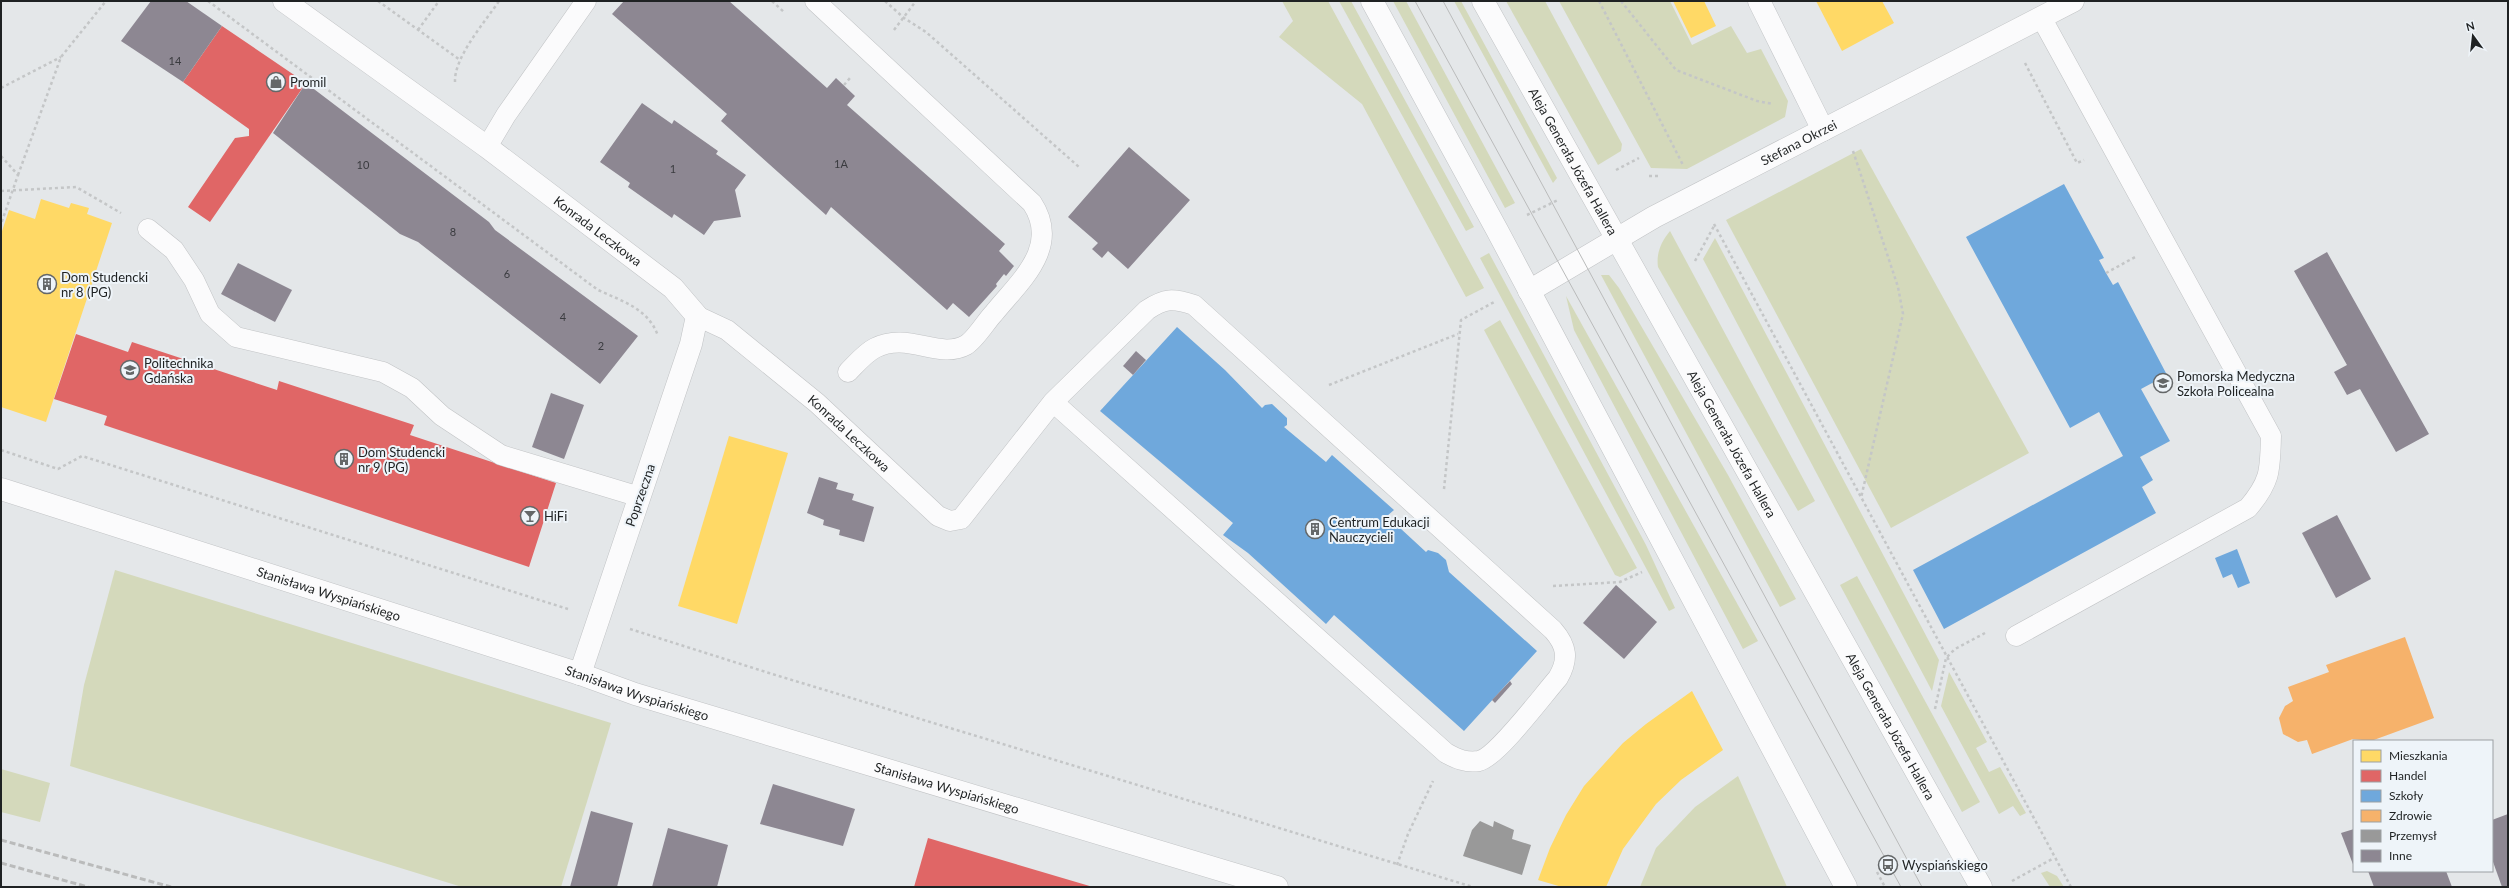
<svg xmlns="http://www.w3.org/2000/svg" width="2509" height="888" font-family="Lato,sans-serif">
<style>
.green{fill:#d4d9bb}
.homes{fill:#ffd966}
.shops{fill:#e06666}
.schools{fill:#6fa8dc}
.health{fill:#f6b26b}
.industry{fill:#999}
.building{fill:#8d8792}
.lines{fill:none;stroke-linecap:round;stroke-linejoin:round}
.service-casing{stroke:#c1c3c5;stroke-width:21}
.minor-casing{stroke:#c1c3c5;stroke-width:23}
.secondary-casing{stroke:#c1c3c5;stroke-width:23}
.path{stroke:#c4c6c7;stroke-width:2.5;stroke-dasharray:3 3;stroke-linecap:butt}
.service{stroke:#fbfbfc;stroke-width:20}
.minor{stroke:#fbfbfc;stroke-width:22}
.secondary{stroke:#fbfbfc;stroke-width:22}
.tram{stroke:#babbbb;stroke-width:1}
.rail{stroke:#babbbb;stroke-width:3;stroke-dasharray:6 3;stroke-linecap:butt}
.labels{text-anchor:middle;stroke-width:4;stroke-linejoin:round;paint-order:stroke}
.number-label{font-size:11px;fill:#3a3b3f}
.poi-label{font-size:13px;fill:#1f2223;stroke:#eef4f9;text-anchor:start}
.street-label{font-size:13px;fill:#1f2223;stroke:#eef4f9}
</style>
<rect width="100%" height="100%" fill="#e4e7e9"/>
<g class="green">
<path d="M 1282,1 L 1328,1 L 1484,288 L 1466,297 L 1362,104 L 1279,37 L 1293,21 Z"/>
<path d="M 1339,1 L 1351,1 L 1474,227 L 1466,231 Z"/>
<path d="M 1393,1 L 1406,1 L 1515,203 L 1505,208 Z"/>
<path d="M 1454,1 L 1461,1 L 1557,178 L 1553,183 Z"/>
<path d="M 1506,1 L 1545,1 L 1622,144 L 1621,151 L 1598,165 Z"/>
<path d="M 1559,1 L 1670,1 L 1692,45 L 1731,26 L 1747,53 L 1761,49 L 1788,101 L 1785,117 L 1687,169 L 1651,168 Z"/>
<path d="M 1861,149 L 2029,453 L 1891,528 L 1726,220 Z"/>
<path d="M 1670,231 L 1815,501 L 1798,511 L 1658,267 C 1656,253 1661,242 1670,231 Z"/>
<path d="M 1715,238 L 1939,660 L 1932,691 L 1703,259 Z"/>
<path d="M 1489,253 L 1646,545 L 1675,608 L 1669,611 L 1480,258 Z"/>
<path d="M 1601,275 L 1609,275 L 1619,288 L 1728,475 L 1796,599 L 1780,607 Z"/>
<path d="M 1566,296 L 1758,641 L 1743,649 L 1574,330 Z"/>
<path d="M 1500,320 L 1637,568 L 1620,577 L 1615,575 L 1484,330 Z"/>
<path d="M 115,570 L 611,723 L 561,887 L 462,887 L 70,766 L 84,685 Z"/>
<path d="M 1857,576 L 1980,802 L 1962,812 L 1840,585 Z"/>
<path d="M 1949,672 L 1987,742 L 1976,748 L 1989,772 L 2000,767 L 2026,813 L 2020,816 L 2013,806 L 1999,814 L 1941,706 Z"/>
<path d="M 1,769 L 50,783 L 40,822 L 1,812 Z"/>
<path d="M 1738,776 L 1787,887 L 1640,887 L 1656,848 L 1695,807 Z"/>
<path d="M 2047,871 L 2057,876 L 2064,887 L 2050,887 L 2041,873 Z"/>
</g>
<g class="homes">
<path d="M 1673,1 L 1704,1 L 1716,26 L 1691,38 Z"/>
<path d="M 1816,1 L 1882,1 L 1894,23 L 1842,51 Z"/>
<path d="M 41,199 L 69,208 L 71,203 L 89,208 L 87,214 L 112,223 L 46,422 L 1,407 L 1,234 L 9,210 L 35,219 Z"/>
<path d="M 729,436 L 788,453 L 737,624 L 678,606 Z"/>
<path d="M 1692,691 L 1723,750 L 1681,780 L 1656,804 L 1623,849 L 1606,887 L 1562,887 L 1538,880 L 1550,848 L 1566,815 L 1584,786 L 1623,743 L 1646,724 Z"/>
</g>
<g class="shops">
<path d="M 222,26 L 306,83 L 210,222 L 188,207 L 235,138 L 249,136 L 249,129 L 183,82 Z"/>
<path d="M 76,334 L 128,352 L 132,342 L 277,390 L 279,381 L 414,425 L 410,435 L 556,483 L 529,567 L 104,425 L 107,416 L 54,399 Z"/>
<path d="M 928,838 L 1093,887 L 914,887 Z"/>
</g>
<g class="schools">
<path d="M 2064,184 L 2104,258 L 2099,260 L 2106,273 L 2113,285 L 2118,282 L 2167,375 L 2141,389 L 2170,441 L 2140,457 L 2153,480 L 2142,487 L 2156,513 L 1944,629 L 1913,570 L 2123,456 L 2099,412 L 2070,428 L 1966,237 Z"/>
<path d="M 1177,327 L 1225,370 L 1262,408 L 1265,405 L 1272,404 L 1287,418 L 1287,425 L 1284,427 L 1326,462 L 1332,455 L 1394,510 L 1387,516 L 1426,552 L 1428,550 L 1438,553 L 1446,560 L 1449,572 L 1537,651 L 1464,731 L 1334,615 L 1326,624 L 1248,553 L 1223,535 L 1233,523 L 1100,411 Z"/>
<path d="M 2237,549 L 2250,583 L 2238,588 L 2232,574 L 2223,578 L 2215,558 Z"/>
</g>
<path class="health" d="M 2405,637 L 2434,718 L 2371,741 L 2353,739 L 2312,754 L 2307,740 L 2298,742 L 2283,734 L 2279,718 L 2285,706 L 2293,701 L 2288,687 L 2329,672 L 2326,665 Z"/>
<path class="industry" d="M 1480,821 L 1493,827 L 1494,821 L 1514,830 L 1512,839 L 1531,845 L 1522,875 L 1463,856 L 1472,830 Z"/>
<g class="building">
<path d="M 151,1 L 186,1 L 222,26 L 183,82 L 121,41 Z"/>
<path d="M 624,1 L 729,1 L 827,88 L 836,78 L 855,96 L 847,105 L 1005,244 L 999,251 L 1014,266 L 1006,276 L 1004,274 L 996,284 L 997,286 L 969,317 L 953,303 L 947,310 L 831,207 L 826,215 L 721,121 L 727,114 L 612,14 Z"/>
<path d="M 306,83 L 489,222 L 495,230 L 638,336 L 600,384 L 418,242 L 400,234 L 273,133 Z"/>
<path d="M 642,103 L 672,124 L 674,120 L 718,151 L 716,154 L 746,175 L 735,190 L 741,217 L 714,221 L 704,235 L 674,214 L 672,218 L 628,187 L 630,183 L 600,162 Z"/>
<path d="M 1129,147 L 1190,200 L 1128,269 L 1108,251 L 1102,258 L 1092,249 L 1098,243 L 1068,217 Z"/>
<path d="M 2327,252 L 2429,434 L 2396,452 L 2360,389 L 2347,395 L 2334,372 L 2347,365 L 2294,271 Z"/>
<path d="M 238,263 L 292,290 L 275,322 L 221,294 Z"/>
<path d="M 1136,351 L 1146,360 L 1133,375 L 1123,366 Z"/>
<path d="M 551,393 L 584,405 L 564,459 L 532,447 Z"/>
<path d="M 819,477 L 838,483 L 836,489 L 854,494 L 852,500 L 874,507 L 864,542 L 839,535 L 840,530 L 823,525 L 824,520 L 807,513 Z"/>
<path d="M 2337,515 L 2371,579 L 2336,598 L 2302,533 Z"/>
<path d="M 1616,585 L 1657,622 L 1624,659 L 1583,623 Z"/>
<path d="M 1510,681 L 1512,684 L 1495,703 L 1492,700 Z"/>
<path d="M 773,784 L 855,809 L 843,846 L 760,824 Z"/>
<path d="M 591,811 L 633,823 L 617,887 L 570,887 Z"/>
<path d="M 2508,814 L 2508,887 L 2502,887 L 2492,859 L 2492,820 Z"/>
<path d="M 668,828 L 728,845 L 717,887 L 652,887 Z"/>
<path d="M 2354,829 L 2354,867 L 2341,833 Z"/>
<path d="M 2368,871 L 2446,871 L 2452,887 L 2374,887 Z"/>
</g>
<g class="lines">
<defs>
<g id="service">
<path d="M 815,1 L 1032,203 C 1061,247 1020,281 994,313 C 987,320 975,340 966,345 C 939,360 908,331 875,348 C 865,353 856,364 848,372"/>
<path d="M 487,147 L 506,115 L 586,1"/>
<path d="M 148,229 L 174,250 L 194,280 L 210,314 L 236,337 L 383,372 L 412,388 L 442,416 L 501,455 L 640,497"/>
<path id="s1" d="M 697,316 L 727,330 L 817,403 L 938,516 L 950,521 L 961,519 L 1053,402 L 1147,310 C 1165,298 1173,298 1194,305 L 1553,630 C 1567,646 1569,659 1558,678 C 1543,695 1497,757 1479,761 C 1466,763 1457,759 1446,753 L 1053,402"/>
<path d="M 2016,636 L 2248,508 C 2271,481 2270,470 2271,436 L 2041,17"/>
</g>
<g id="minor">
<path id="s2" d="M 284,1 L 487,147 L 673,288 L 697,316 L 691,344 L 580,674"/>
<path d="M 1759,1 L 1823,130"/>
<path id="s3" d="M 1529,291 L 1654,217 L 2073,1"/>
<path id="s4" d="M 1,489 L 580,674 L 635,694 L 1277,887"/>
</g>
<g id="secondary">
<path d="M 1372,1 L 1497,230 L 1846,887"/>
<path id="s5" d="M 1483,1 L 1981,887"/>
</g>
</defs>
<use href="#service" class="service-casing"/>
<use href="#minor" class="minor-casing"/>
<use href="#secondary" class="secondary-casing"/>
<g class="path">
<path d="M 208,1 L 598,290 C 622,301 649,309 658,336"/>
<path d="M 378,1 L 460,60"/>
<path d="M 772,1 L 785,13"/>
<path d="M 885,1 L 904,18 L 926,32 L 1079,167"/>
<path d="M 1599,1 L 1683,165"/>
<path d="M 1621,1 L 1676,70 L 1757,101 L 1773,104"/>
<path d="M 418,30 L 439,1"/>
<path d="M 894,30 L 916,1"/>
<path d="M 2025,63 L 2077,163 L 2084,160"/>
<path d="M 455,82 C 454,57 485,22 499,1"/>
<path d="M 844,85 L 850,78"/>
<path d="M 1,88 L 61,57"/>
<path d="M 1853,151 L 1898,287 L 1903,314 L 1861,498"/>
<path d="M 1,156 L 18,175 L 1,224"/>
<path d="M 1616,170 L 1639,158"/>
<path d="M 18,175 L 61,57 L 106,1"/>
<path d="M 1649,176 L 1660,176"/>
<path d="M 1,191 L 76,187 L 121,213"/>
<path d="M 1527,215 L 1558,200"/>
<path d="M 1714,224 L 2071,887"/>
<path d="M 1695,261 L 1714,226"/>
<path d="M 2106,273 L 2137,256"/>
<path d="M 1329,385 L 1458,334"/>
<path d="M 1,450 L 58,469 L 82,456 L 568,609"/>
<path d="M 1444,489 L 1461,320 L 1496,301"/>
<path d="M 1553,586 L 1620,582 L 1642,572"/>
<path d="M 630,629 L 769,673 L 1473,887"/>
<path d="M 1935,709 L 1946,658 L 1955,649 L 1985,633"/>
<path d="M 1397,865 L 1408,834 L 1433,781"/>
<path d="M 1877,872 L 1885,887"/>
<path d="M 2012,881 L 2054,858"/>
</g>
<use href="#service" class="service"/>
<use href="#minor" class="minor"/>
<use href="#secondary" class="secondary"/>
<g class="tram">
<path d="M 1415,1 L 1901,887"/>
<path d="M 1443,1 L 1922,887"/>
</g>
<g class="rail">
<path d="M 1,840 L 171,887"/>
<path d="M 1,863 L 88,887"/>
</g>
</g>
<defs>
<symbol id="shop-ring" viewBox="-11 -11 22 22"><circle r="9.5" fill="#eef4f9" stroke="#646768" stroke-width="1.5"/><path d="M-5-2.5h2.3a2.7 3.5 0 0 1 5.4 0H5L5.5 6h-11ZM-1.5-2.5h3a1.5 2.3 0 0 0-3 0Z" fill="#646768"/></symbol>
<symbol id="building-ring" viewBox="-11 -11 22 22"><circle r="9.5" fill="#eef4f9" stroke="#646768" stroke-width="1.5"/><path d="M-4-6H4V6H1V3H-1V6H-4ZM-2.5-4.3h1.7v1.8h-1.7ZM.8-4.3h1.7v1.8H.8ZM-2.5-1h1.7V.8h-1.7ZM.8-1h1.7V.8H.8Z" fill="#646768"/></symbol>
<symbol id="university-ring" viewBox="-11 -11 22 22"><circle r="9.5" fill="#eef4f9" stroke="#646768" stroke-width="1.5"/><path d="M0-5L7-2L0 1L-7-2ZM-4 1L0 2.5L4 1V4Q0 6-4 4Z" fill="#646768"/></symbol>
<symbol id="bar-ring" viewBox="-11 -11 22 22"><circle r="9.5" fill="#eef4f9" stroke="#646768" stroke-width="1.5"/><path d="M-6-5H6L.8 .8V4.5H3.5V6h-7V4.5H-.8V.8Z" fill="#646768"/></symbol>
<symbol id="bus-ring" viewBox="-11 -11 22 22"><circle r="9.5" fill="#eef4f9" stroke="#646768" stroke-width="1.5"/><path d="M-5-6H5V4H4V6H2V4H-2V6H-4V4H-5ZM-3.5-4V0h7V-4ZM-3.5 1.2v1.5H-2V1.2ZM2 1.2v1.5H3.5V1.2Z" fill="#646768"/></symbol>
</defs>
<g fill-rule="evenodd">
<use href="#shop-ring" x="265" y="71" width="22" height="22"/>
<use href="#building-ring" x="36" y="273" width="22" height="22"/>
<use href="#university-ring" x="119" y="359" width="22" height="22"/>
<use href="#university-ring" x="2152" y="372" width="22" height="22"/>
<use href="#building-ring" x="333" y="448" width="22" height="22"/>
<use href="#bar-ring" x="519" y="505" width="22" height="22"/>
<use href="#building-ring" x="1304" y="518" width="22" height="22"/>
<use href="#bus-ring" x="1877" y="854" width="22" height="22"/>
</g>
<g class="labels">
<g class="number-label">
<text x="175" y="65">14</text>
<text x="841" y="168">1A</text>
<text x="363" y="169">10</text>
<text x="673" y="173">1</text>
<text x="453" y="236">8</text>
<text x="507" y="278">6</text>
<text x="563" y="321">4</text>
<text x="601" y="350">2</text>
</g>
<g class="poi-label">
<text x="290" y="87">Promil</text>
<text x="61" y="282">Dom Studencki<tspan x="61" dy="15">nr 8 (PG)</tspan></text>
<text x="144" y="368">Politechnika<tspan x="144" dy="15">Gdańska</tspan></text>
<text x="2177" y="381">Pomorska Medyczna<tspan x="2177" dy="15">Szkoła Policealna</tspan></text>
<text x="358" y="457">Dom Studencki<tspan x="358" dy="15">nr 9 (PG)</tspan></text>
<text x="544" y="521">HiFi</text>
<text x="1329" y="527">Centrum Edukacji<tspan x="1329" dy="15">Nauczycieli</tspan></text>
<text x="1902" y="870">Wyspiańskiego</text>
</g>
<g class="street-label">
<text dy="5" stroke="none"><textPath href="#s3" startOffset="308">Stefana Okrzei</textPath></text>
<text dy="5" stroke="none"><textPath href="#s5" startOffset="184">Aleja Generała Józefa Hallera</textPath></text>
<text dy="5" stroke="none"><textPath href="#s2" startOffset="389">Konrada Leczkowa</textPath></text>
<text dy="5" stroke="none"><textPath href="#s1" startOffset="193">Konrada Leczkowa</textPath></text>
<text dy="5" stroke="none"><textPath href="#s5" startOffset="508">Aleja Generała Józefa Hallera</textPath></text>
<text transform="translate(640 495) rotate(-71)" y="5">Poprzeczna</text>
<text dy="5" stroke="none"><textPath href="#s4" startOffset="344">Stanisława Wyspiańskiego</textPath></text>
<text dy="5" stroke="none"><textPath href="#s4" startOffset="668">Stanisława Wyspiańskiego</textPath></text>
<text dy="5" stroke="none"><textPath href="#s5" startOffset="832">Aleja Generała Józefa Hallera</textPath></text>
<text dy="5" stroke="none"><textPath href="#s4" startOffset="992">Stanisława Wyspiańskiego</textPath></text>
</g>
</g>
<rect width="2509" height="888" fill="none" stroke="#1f2223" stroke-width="4"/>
<rect x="2353" y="740" width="140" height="132" fill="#eef4f9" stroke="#9ba0a3"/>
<rect x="2361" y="750" width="20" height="12" fill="#ffd966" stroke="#9ba0a3"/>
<text x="2389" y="760" font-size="12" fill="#1f2223">Mieszkania</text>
<rect x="2361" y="770" width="20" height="12" fill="#e06666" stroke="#9ba0a3"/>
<text x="2389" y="780" font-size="12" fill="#1f2223">Handel</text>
<rect x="2361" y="790" width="20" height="12" fill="#6fa8dc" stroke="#9ba0a3"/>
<text x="2389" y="800" font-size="12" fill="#1f2223">Szkoły</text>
<rect x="2361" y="810" width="20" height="12" fill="#f6b26b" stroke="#9ba0a3"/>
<text x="2389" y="820" font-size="12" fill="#1f2223">Zdrowie</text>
<rect x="2361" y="830" width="20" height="12" fill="#999999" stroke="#9ba0a3"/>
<text x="2389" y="840" font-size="12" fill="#1f2223">Przemysł</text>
<rect x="2361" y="850" width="20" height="12" fill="#8d8792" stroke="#9ba0a3"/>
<text x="2389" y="860" font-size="12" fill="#1f2223">Inne</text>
<g transform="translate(2473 36) rotate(345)" stroke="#eef4f9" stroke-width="3" paint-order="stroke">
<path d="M0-3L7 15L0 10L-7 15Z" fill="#1f2223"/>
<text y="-6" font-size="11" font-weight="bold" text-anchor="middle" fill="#1f2223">N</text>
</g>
</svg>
